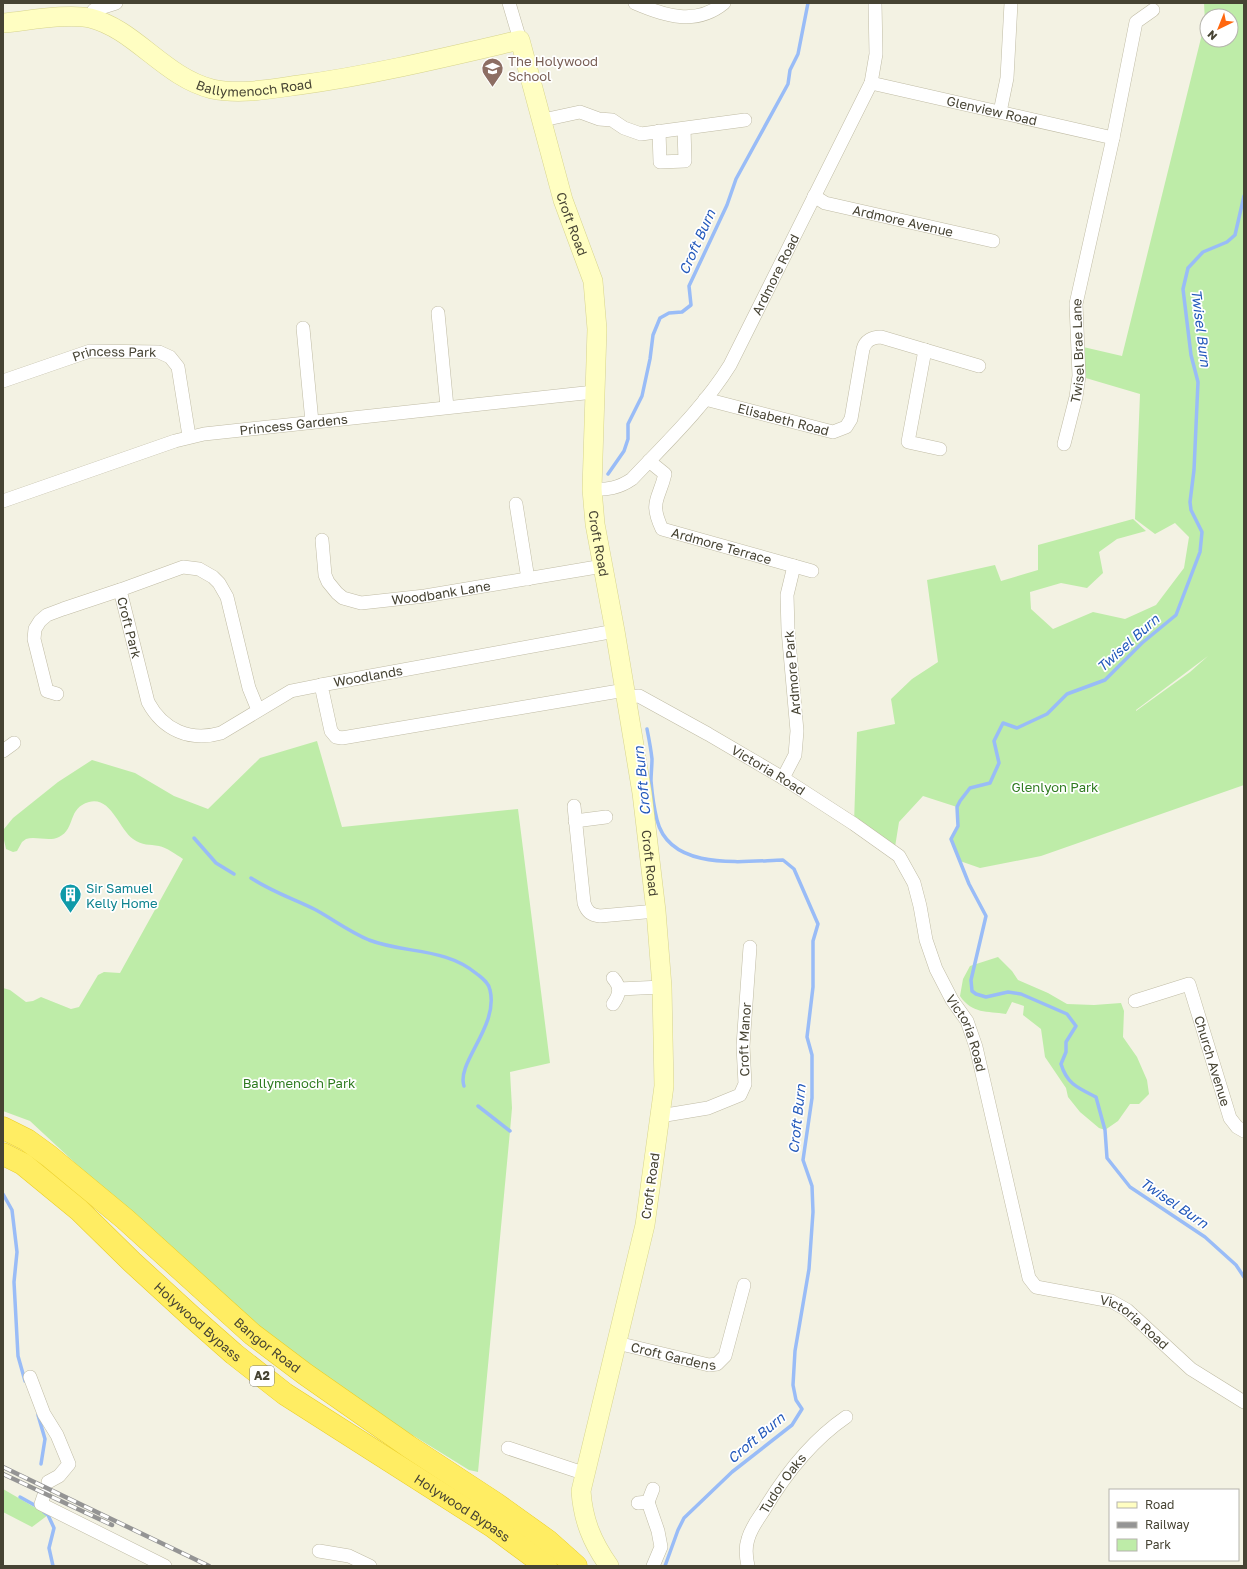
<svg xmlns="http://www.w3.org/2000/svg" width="1247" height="1569" font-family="'Golos Text',sans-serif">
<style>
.green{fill:#beeca8;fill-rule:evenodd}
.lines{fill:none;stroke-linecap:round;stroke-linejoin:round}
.stream{stroke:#99bcf7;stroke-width:3.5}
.street-casing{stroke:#c0bca5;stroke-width:14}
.secondary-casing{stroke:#d7d48e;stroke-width:20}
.highway-casing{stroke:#ebce25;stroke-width:23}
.street{stroke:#fff;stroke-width:13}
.secondary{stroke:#fffec2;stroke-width:19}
.highway{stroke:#ffed63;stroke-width:22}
.rail-casing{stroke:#949494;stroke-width:4.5}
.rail{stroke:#fff;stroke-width:3;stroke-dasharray:9;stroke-linecap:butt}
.labels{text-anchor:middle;stroke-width:3.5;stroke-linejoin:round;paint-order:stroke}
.shield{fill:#fff;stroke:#7e7b70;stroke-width:1}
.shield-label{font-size:12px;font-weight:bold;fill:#464333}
.education-label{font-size:13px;fill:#785e54;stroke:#fff;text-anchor:start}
.street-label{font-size:13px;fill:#464333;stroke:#fff}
.park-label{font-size:13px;fill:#307c21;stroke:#fff}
.culture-label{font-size:13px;fill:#0d838f;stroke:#fff;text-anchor:start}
.water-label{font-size:14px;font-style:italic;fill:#2359bb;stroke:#fff}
</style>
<rect width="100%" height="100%" fill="#f3f2e3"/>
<g class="green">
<path d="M 1204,3 L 1244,3 L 1244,785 L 1041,856 L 980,868 L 960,861 L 951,839 L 958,826 L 957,807 L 923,796 L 899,822 L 895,847 L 854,824 L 857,732 L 895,724 L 891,699 L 912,679 L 938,662 L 927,580 L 995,565 L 1001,581 L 1038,570 L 1038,545 L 1133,519 L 1146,531 L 1117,539 L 1099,552 L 1103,573 L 1087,588 L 1061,583 L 1030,592 L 1031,609 L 1053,629 L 1093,612 L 1125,619 L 1156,605 L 1184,568 L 1189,537 L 1175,523 L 1155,534 L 1135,519 L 1140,394 L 1079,376 L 1079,346 L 1122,356 L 1205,22 ZM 1207,16 L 1231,16 L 1231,40 L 1207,40 ZM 1208,656 L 1190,672 L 1136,711 L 1136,710 Z"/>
<path d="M 317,741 L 342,827 L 518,809 L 550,1063 L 510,1072 L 512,1108 L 510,1131 L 478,1472 L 469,1470 L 401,1428 L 329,1379 L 246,1318 L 188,1268 L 30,1121 L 3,1111 L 3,988 L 10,990 L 26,1002 L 33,1001 L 41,997 L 71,1009 L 79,1007 L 98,975 L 104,972 L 120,973 L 183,859 C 177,855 166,847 159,846 C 149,844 143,846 133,839 C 119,829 111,796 89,802 C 67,808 76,829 59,837 C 49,842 36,836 26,839 L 22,842 L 17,851 L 13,852 L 6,849 L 4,840 L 4,829 L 13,818 L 58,782 L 92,760 L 135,773 L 174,796 L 208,809 L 260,758 Z"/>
<path d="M 998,957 L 1012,971 L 1018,980 L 1048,993 L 1067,1004 L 1094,1005 L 1121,1003 L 1124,1011 L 1123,1037 L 1137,1057 L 1147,1080 L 1149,1094 L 1139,1104 L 1130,1104 L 1118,1121 L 1105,1130 L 1099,1128 L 1080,1112 L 1068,1097 L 1066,1088 L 1045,1057 L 1041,1029 L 1023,1015 L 1024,1006 L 1012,1002 L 1006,1014 C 987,1011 972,1014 960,996 L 963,979 L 970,966 Z"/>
<path d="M 3,1489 L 48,1515 L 32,1527 L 3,1512 Z"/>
</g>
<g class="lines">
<g class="stream">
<path d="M 1244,196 L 1235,235 L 1227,242 L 1203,252 L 1188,268 L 1183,289 L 1191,355 L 1198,382 L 1194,470 L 1190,502 L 1191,510 L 1202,532 L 1200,552 L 1176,615 L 1142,643 L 1105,680 L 1067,694 L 1047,714 L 1017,728 L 1003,723 L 994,741 L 999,763 L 990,783 L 970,788 L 960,801 L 957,807 L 958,826 L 951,839 L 969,884 L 986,916 L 971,980 L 972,991 L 976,994 L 986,997 L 1008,992 L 1021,994 L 1067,1014 L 1076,1026 L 1066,1042 L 1066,1052 L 1061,1064 C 1067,1084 1078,1088 1096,1097 L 1105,1130 L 1107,1158 L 1130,1187 L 1205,1237 L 1236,1265 L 1244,1277"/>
<path d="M 608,474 L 624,451 L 628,439 L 628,424 L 642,396 L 650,359 L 653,335 L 660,318 L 669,313 L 682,312 L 691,305 L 689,286 L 727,205 L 736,179 L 788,84 L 790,70 L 798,54 L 808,3"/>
<path d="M 647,729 C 649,739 651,749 652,759 C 652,766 651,774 651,781 C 652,793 654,808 657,820 C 670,872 744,861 783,860 L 794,869 L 818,924 L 813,941 L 813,987 L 807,1037 L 812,1055 L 812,1098 L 803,1160 L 812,1186 L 813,1212 L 809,1269 L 795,1351 L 793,1385 L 796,1400 L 802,1409 L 792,1425 L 732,1472 L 684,1518 L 678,1530 L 665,1566"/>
<path d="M 194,838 L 216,863 L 234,874"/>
<path d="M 251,878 C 272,892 294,899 316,910 C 334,920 350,932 369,940 C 405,954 445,947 477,974 C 482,978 489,983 490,990 C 499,1026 456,1063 464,1086"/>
<path d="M 478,1106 L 510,1131"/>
<path d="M 3,1194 L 12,1210 L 17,1252 L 14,1282 L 18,1356 L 25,1381"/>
<path d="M 38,1415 L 45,1439 L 41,1464"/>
<path d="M 20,1497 L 38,1507"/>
<path d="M 44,1512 L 48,1515 L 54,1528 L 49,1548 L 53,1566"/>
</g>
<defs>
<g id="street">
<path d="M 509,3 L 520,40"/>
<path d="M 635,3 C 665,16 696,26 724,3"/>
<path d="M 89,18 L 94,10 L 116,3"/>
<path id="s1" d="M 871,83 L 1113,138"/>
<path d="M 1000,112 L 1007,78 L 1011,3"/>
<path d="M 543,120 L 580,112 L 599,119 L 612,120 L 624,128 L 641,134 L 745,120"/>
<path d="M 659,131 L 660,162 L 685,161 L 684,129"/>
<path id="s2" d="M 814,196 L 825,203 L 993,241"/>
<path d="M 438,313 L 447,407"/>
<path d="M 303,328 L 312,422"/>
<path d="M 925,350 L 908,442 L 940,449"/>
<path id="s3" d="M 3,381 L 90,351 L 159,352 L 170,357 L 178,367 L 189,436"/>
<path id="s4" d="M 705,399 L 833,432 L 846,427 L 851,419 L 863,349 C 865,341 872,337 881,337 L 979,366"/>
<path id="s5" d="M 1064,444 L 1076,397 L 1079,376 L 1076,304 L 1113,138 L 1136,22 L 1153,10"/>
<path id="s6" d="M 649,461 L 665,474 C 659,500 649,501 662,529 L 812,571"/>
<path id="s7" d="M 592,489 C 607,490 619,488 632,479 C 666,443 704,407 730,365 L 871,83 L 876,54 L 875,3"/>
<path id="s8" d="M 3,501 L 175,441 L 204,434 L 594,392"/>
<path d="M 516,504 L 528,579"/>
<path id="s9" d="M 322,540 L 325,575 L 328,582 L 337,593 L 343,598 L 361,603 L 425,596 L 603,566"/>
<path d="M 615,631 L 321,685 L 331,731 L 336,737 L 342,738 L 625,690"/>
<path d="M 57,694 L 47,691 L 34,639 L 35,629 L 40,621 L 47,615 L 63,609 L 120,590"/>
<path id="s10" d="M 626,697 L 639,696 L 708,734 L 783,778 L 854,824 L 899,856 L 914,883 L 920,906 L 926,940 L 936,969 L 952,1000 L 967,1021 L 976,1047 L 1029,1278 L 1036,1287 L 1111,1301 L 1127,1310 L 1191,1369 L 1244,1402"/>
<path id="s11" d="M 258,710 L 249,688 L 227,597 L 219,583 L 213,577 L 199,569 L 183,567 L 120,590 L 148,702 C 163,730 190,742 221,733 L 291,691 L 321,685"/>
<path d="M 3,751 L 14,743"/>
<path d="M 783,778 L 795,755 L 797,731 L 788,630 L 787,595 L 794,566"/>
<path d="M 574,806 L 584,903 C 587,912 591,915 600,916 L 656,911"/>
<path d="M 575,821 L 606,817"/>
<path d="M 613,978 C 621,987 620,994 613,1004"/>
<path d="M 619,989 L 662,987"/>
<path id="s12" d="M 1135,1001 L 1189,984 L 1230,1118 L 1237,1127 L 1244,1131"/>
<path id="s13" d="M 660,1116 L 708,1108 L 740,1095 L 745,1084 L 743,1046 L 750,947"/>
<path id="s14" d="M 617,1343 L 709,1365 L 717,1364 L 725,1356 L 744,1285"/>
<path d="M 30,1377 L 44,1414 L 57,1435 L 69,1464 L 59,1476 L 48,1482"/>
<path d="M 508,1448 L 583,1473"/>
<path d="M 44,1495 L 41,1504 L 165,1566"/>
<path d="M 648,1502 L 658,1531 L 661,1547 L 653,1566"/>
<path d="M 638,1503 L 648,1502 L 653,1489"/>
<path d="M 319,1551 L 349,1556 L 370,1566"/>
<path id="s15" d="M 748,1566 C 746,1557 745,1548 748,1539 C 751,1528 758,1519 764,1510 C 786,1473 811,1441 846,1417"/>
</g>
<g id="secondary">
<path id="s16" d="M 3,23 C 27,21 67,13 90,18 C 135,29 164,77 212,89 C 240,95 271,89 299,85 C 373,75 447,57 520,40 L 563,200 L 593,281 L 597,329 L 592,489 L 595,524 L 615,631 L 642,793 L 656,911 L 662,987 L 664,1086 L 645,1225 L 581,1491 C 583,1520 592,1542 609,1566"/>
</g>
<g id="highway">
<path id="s17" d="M 3,1128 L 27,1140 L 49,1156 L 125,1219 L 252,1334 L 305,1374 L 408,1446 L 495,1503 L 548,1541 L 576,1566"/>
<path id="s18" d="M 3,1154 L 23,1164 L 79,1210 L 132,1262 L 192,1317 L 234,1354 L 285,1394 L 492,1526 L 546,1566"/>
</g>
</defs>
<use href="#street" class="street-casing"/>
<use href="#secondary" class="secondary-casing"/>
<use href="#highway" class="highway-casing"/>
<use href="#street" class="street"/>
<use href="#secondary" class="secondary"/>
<use href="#highway" class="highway"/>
<defs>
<g id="rail">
<path d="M 3,1467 L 209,1566"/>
<path d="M 3,1474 L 112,1525"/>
</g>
</defs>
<use href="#rail" class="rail-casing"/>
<use href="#rail" class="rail"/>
</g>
<defs>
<symbol id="school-pin" viewBox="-11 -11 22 30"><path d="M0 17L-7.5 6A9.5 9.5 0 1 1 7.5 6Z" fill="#8d6e63" stroke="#fff"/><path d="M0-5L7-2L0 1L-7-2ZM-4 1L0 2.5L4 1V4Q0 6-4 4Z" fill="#fff"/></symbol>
<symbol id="building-pin" viewBox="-11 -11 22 30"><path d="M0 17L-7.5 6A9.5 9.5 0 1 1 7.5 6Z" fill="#0f9aa8" stroke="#fff"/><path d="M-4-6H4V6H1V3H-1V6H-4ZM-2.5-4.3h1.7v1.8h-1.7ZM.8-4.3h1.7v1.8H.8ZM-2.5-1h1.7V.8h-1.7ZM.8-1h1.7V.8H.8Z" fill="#fff"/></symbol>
</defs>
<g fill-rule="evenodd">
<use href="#school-pin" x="480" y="56" width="25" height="34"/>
<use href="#building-pin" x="58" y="882" width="25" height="34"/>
</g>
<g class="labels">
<rect class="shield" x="250" y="1366" width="24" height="20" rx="3"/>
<g class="shield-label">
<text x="262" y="1380">A2</text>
</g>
<g class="education-label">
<text x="508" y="66">The Holywood<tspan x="508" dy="15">School</tspan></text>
</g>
<g class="street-label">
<text dy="5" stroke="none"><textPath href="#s16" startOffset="272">Ballymenoch Road</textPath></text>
<text dy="5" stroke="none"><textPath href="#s1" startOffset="124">Glenview Road</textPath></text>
<text dy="5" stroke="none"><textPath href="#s2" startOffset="93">Ardmore Avenue</textPath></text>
<text dy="5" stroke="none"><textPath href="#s16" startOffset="734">Croft Road</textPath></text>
<text dy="5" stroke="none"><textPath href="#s7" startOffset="294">Ardmore Road</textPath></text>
<text dy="5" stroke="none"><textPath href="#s5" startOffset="95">Twisel Brae Lane</textPath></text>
<text dy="5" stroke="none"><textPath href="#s3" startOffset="116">Princess Park</textPath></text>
<text dy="5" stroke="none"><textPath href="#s4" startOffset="81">Elisabeth Road</textPath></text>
<text dy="5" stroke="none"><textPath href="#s8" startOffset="302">Princess Gardens</textPath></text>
<text dy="5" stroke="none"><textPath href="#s16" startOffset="1058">Croft Road</textPath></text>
<text dy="5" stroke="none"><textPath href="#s6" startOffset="140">Ardmore Terrace</textPath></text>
<text dy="5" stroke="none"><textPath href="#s9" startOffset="164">Woodbank Lane</textPath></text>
<text dy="5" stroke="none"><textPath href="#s11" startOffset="280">Croft Park</textPath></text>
<text transform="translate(792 673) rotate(-95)" y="5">Ardmore Park</text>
<text transform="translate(368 676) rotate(-10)" y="5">Woodlands</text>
<text dy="5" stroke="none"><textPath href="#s10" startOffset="162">Victoria Road</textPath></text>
<text dy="5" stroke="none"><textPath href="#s16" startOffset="1382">Croft Road</textPath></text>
<text dy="5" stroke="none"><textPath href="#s10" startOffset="510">Victoria Road</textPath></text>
<text dy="5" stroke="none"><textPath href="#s13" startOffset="140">Croft Manor</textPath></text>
<text dy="5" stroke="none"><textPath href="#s12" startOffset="137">Church Avenue</textPath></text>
<text transform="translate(650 1186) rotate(-82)" y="5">Croft Road</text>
<text dy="5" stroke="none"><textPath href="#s18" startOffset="258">Holywood Bypass</textPath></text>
<text dy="5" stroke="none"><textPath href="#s10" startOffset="882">Victoria Road</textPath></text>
<text dy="5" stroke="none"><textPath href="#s17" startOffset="343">Bangor Road</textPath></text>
<text dy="5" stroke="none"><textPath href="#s14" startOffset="58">Croft Gardens</textPath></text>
<text dy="5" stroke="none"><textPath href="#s15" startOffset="93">Tudor Oaks</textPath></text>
<text dy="5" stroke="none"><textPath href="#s18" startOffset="582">Holywood Bypass</textPath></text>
</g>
<g class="park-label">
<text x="1055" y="792">Glenlyon Park</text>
<text x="299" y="1088">Ballymenoch Park</text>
</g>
<g class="culture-label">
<text x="86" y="893">Sir Samuel<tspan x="86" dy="15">Kelly Home</tspan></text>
</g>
<g class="water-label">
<text transform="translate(697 242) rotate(-66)" y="5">Croft Burn</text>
<text transform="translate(1201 328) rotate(83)" y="5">Twisel Burn</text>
<text transform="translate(1128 643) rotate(-42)" y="5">Twisel Burn</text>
<text transform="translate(642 781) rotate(-96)" y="5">Croft Burn</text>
<text transform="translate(797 1119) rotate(-84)" y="5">Croft Burn</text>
<text transform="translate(1174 1203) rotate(34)" y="5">Twisel Burn</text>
<text transform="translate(756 1438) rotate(-40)" y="5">Croft Burn</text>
</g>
</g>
<rect width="1247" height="1569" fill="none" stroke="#464333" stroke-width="8"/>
<rect x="1109" y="1489" width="130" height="72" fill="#ffffff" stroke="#b5b4ad"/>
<rect x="1117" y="1502" width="20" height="6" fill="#fffec2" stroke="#b5b4ad"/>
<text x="1145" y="1509" font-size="12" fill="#464333">Road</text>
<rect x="1117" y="1522" width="20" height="6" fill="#949494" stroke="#b5b4ad"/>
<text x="1145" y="1529" font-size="12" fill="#464333">Railway</text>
<rect x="1117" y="1539" width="20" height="12" fill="#beeca8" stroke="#b5b4ad"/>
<text x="1145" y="1549" font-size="12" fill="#464333">Park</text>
<g transform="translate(1219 28) rotate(223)"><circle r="19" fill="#ffffff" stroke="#b5b4ad"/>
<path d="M0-3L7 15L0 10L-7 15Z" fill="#ff670f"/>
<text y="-6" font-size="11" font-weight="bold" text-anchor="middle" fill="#464333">N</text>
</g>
</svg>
